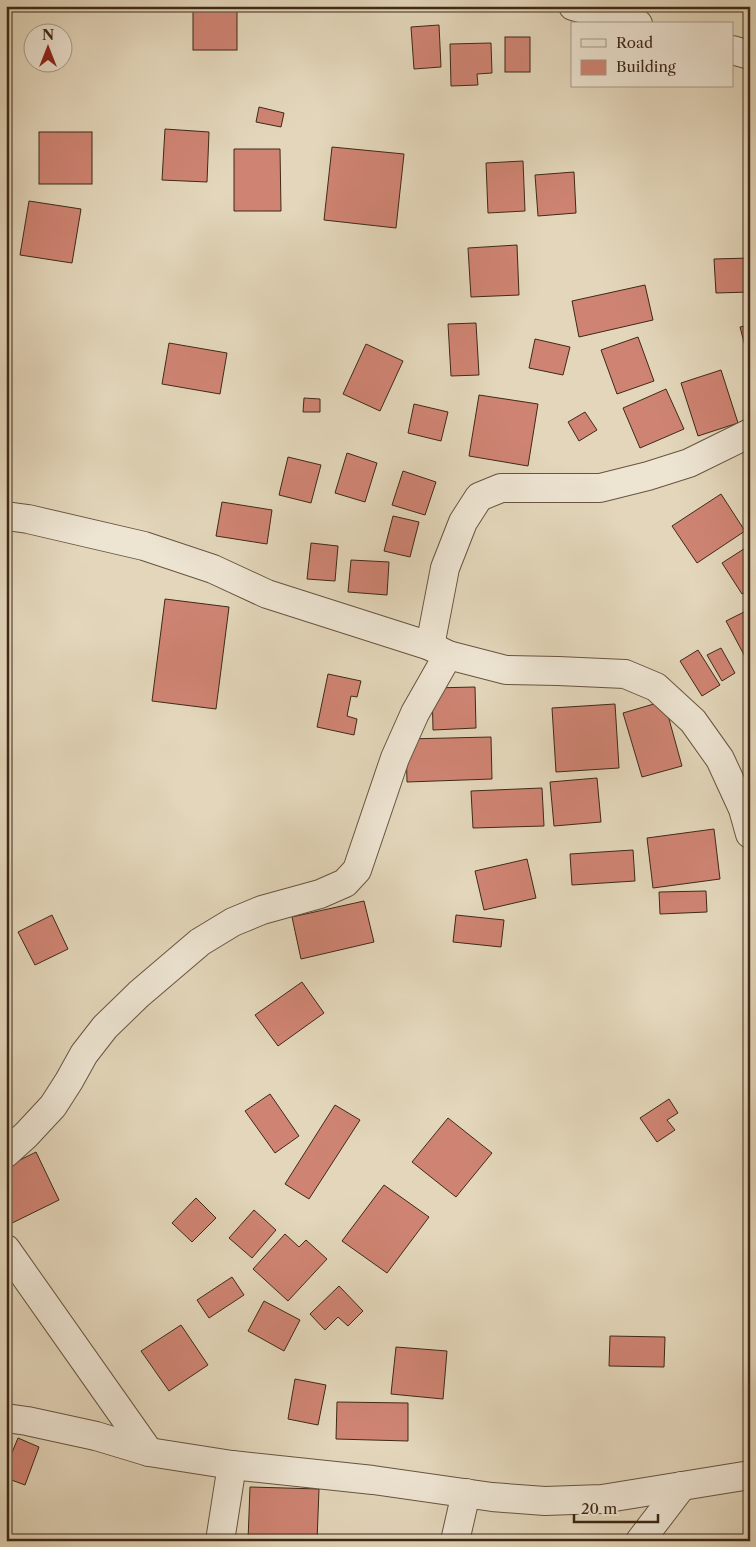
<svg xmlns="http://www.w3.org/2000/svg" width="756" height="1547" font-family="'Libre Caslon Text',serif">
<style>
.building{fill:#cf8473;stroke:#3f2917}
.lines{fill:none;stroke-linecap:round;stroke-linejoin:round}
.minor-casing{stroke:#685440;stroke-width:30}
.minor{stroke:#ede4d2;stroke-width:28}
</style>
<rect width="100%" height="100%" fill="#e3d6ba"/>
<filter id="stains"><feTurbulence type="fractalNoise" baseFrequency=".004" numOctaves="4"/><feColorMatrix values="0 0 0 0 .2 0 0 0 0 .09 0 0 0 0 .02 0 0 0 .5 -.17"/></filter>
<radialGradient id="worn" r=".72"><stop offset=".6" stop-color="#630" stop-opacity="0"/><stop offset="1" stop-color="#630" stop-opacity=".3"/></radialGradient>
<g class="building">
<rect x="193" y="6" width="44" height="44"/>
<path d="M 439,25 L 441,67 L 414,69 L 411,27 Z"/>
<rect x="505" y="37" width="25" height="35"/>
<path d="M 491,43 L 492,73 L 477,74 L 478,85 L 451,86 L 450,44 Z"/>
<path d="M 259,107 L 284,113 L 281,127 L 256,122 Z"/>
<path d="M 165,129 L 209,132 L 207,182 L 162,180 Z"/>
<rect x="39" y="132" width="53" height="52"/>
<path d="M 332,147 L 404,154 L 396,228 L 324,220 Z"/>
<path d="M 234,149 L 280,149 L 281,211 L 234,211 Z"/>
<path d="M 523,161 L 525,211 L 488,213 L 486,163 Z"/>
<path d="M 574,172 L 576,213 L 538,216 L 535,175 Z"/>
<path d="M 29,201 L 81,209 L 72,263 L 20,255 Z"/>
<path d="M 517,245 L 519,295 L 471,297 L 468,248 Z"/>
<path d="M 750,258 L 750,292 L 716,293 L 714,259 Z"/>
<path d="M 645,285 L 653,320 L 579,337 L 572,301 Z"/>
<path d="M 476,323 L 479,375 L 451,376 L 448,324 Z"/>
<path d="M 750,325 L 750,365 L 740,327 Z"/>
<path d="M 638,337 L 654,381 L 617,394 L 601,350 Z"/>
<path d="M 535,339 L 570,347 L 563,375 L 529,368 Z"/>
<path d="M 169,343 L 227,353 L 220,394 L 162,384 Z"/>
<path d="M 366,344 L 403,361 L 380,411 L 343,394 Z"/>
<path d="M 721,370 L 738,423 L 698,436 L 681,383 Z"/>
<path d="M 666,389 L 684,429 L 640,448 L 623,408 Z"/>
<path d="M 479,395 L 538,404 L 528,466 L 469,456 Z"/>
<path d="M 304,398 L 320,399 L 320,412 L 303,412 Z"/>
<path d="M 414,404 L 448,412 L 441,441 L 408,433 Z"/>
<path d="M 585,412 L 597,430 L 579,441 L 568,422 Z"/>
<path d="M 347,453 L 377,463 L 365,502 L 335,493 Z"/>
<path d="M 288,457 L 321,465 L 311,503 L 279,495 Z"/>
<path d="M 403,471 L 436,482 L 425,515 L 392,505 Z"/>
<path d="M 721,494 L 745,531 L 697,563 L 672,526 Z"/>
<path d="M 222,502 L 272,510 L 267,544 L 216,536 Z"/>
<path d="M 393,516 L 419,522 L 410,557 L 384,551 Z"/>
<path d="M 311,543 L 338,546 L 335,581 L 307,579 Z"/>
<path d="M 750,545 L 750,589 L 742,594 L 722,563 Z"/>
<path d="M 351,560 L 389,562 L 387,595 L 348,592 Z"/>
<path d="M 165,599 L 229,607 L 216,709 L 152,701 Z"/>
<path d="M 750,609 L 750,666 L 726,621 Z"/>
<path d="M 721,648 L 735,673 L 722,681 L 707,655 Z"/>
<path d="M 698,650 L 720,685 L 702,696 L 680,661 Z"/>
<path d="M 328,674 L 361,681 L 357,697 L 351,696 L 347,716 L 357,719 L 354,735 L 317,727 Z"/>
<path d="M 475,687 L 476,728 L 433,730 L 432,688 Z"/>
<path d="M 664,701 L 682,766 L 642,777 L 623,713 Z"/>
<path d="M 615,704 L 619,768 L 556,772 L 552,708 Z"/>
<path d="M 491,737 L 492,779 L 407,782 L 406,739 Z"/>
<path d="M 597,778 L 601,822 L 554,826 L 550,782 Z"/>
<path d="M 542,788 L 544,826 L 473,828 L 471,791 Z"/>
<path d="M 714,829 L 720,879 L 653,888 L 647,838 Z"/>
<path d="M 633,850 L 635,881 L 572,885 L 570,854 Z"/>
<path d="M 527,859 L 536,898 L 484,910 L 475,871 Z"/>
<path d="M 706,891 L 707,912 L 660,914 L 659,892 Z"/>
<path d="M 364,901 L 374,942 L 301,959 L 292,917 Z"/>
<path d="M 52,915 L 68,949 L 35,965 L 18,932 Z"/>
<path d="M 456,915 L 504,920 L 501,947 L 453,942 Z"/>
<path d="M 302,982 L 324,1013 L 278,1046 L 255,1015 Z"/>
<path d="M 270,1094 L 299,1136 L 275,1153 L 245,1111 Z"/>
<path d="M 669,1099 L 678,1113 L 667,1120 L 675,1130 L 657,1142 L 640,1118 Z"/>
<path d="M 335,1105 L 360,1120 L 309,1199 L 285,1184 Z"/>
<path d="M 448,1118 L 492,1153 L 456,1197 L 412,1162 Z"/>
<path d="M 36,1152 L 59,1200 L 6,1226 L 6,1167 Z"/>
<path d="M 384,1185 L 429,1217 L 387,1273 L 342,1241 Z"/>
<path d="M 196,1198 L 216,1218 L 192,1242 L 172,1223 Z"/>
<path d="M 254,1210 L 276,1230 L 252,1258 L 229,1238 Z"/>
<path d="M 285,1234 L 299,1247 L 306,1240 L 327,1259 L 288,1301 L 253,1269 Z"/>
<path d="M 232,1277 L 244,1295 L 209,1318 L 197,1300 Z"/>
<path d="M 339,1286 L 363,1311 L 348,1326 L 338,1317 L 325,1330 L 310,1314 Z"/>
<path d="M 264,1301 L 300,1320 L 284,1351 L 248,1331 Z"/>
<path d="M 181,1325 L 208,1365 L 169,1391 L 141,1351 Z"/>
<path d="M 610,1336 L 665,1337 L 664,1367 L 609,1366 Z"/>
<path d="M 396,1347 L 447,1351 L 443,1399 L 391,1394 Z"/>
<path d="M 295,1379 L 326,1385 L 318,1425 L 288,1419 Z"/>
<path d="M 337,1402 L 408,1403 L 408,1441 L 336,1439 Z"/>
<path d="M 18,1438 L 39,1447 L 25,1485 L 6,1478 L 6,1467 Z"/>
<path d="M 250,1487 L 319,1489 L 317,1541 L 248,1541 Z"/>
</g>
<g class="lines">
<defs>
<g id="minor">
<path d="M 573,6 L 638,24"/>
<path d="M 732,50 L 750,55"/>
<path d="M 6,516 L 28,519 L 144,546 L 213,569 L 267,594 L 430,646 L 448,655 L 506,670 L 558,671 L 625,674 L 656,687 L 693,721 L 720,759 L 743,809 L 750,834"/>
<path d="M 430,646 L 445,568 L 463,522 L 479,497 L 501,488 L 600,488 L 648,476 L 689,463 L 750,433"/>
<path d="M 6,1153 L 26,1135 L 53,1106 L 69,1081 L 84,1054 L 105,1027 L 139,994 L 200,942 L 233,922 L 262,910 L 320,894 L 345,883 L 357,870 L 395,758 L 415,713 L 448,655"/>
<path d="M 6,1249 L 149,1452"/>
<path d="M 6,1418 L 27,1421 L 96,1436 L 149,1452 L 232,1465 L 373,1480 L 492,1497 L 545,1501 L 602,1499 L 750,1475"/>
<path d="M 220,1541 L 232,1465"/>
<path d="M 455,1541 L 466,1493"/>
<path d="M 640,1541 L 682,1486"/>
</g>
</defs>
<use href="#minor" class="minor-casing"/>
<use href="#minor" class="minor"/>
</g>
<rect width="756" height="1547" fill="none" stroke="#e3d6ba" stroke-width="25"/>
<rect x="8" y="8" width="741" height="1532" fill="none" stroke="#3f2917" stroke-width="2.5"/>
<rect x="12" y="12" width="731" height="1522" fill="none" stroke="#3f2917"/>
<rect x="571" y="22" width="162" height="65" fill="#ede4d2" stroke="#a79987"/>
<rect x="581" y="39" width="25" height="8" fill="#ede4d2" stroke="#a79987"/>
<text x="616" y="48" font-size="15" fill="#3f2917">Road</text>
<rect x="581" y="60" width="25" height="15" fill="#cf8473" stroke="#a79987"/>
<text x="616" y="72" font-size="15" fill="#3f2917">Building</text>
<g transform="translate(48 48)"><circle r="24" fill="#ede4d2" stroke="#a79987"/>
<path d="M0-4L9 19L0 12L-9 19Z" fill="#8f2418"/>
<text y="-8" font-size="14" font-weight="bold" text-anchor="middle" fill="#3f2917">N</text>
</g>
<path d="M574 1514v8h84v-8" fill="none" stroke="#3f2917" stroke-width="2.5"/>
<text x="581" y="1514" font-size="15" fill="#3f2917" stroke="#ede4d2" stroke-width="4" paint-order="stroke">20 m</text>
<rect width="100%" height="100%" filter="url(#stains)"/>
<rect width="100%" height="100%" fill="url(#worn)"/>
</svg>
